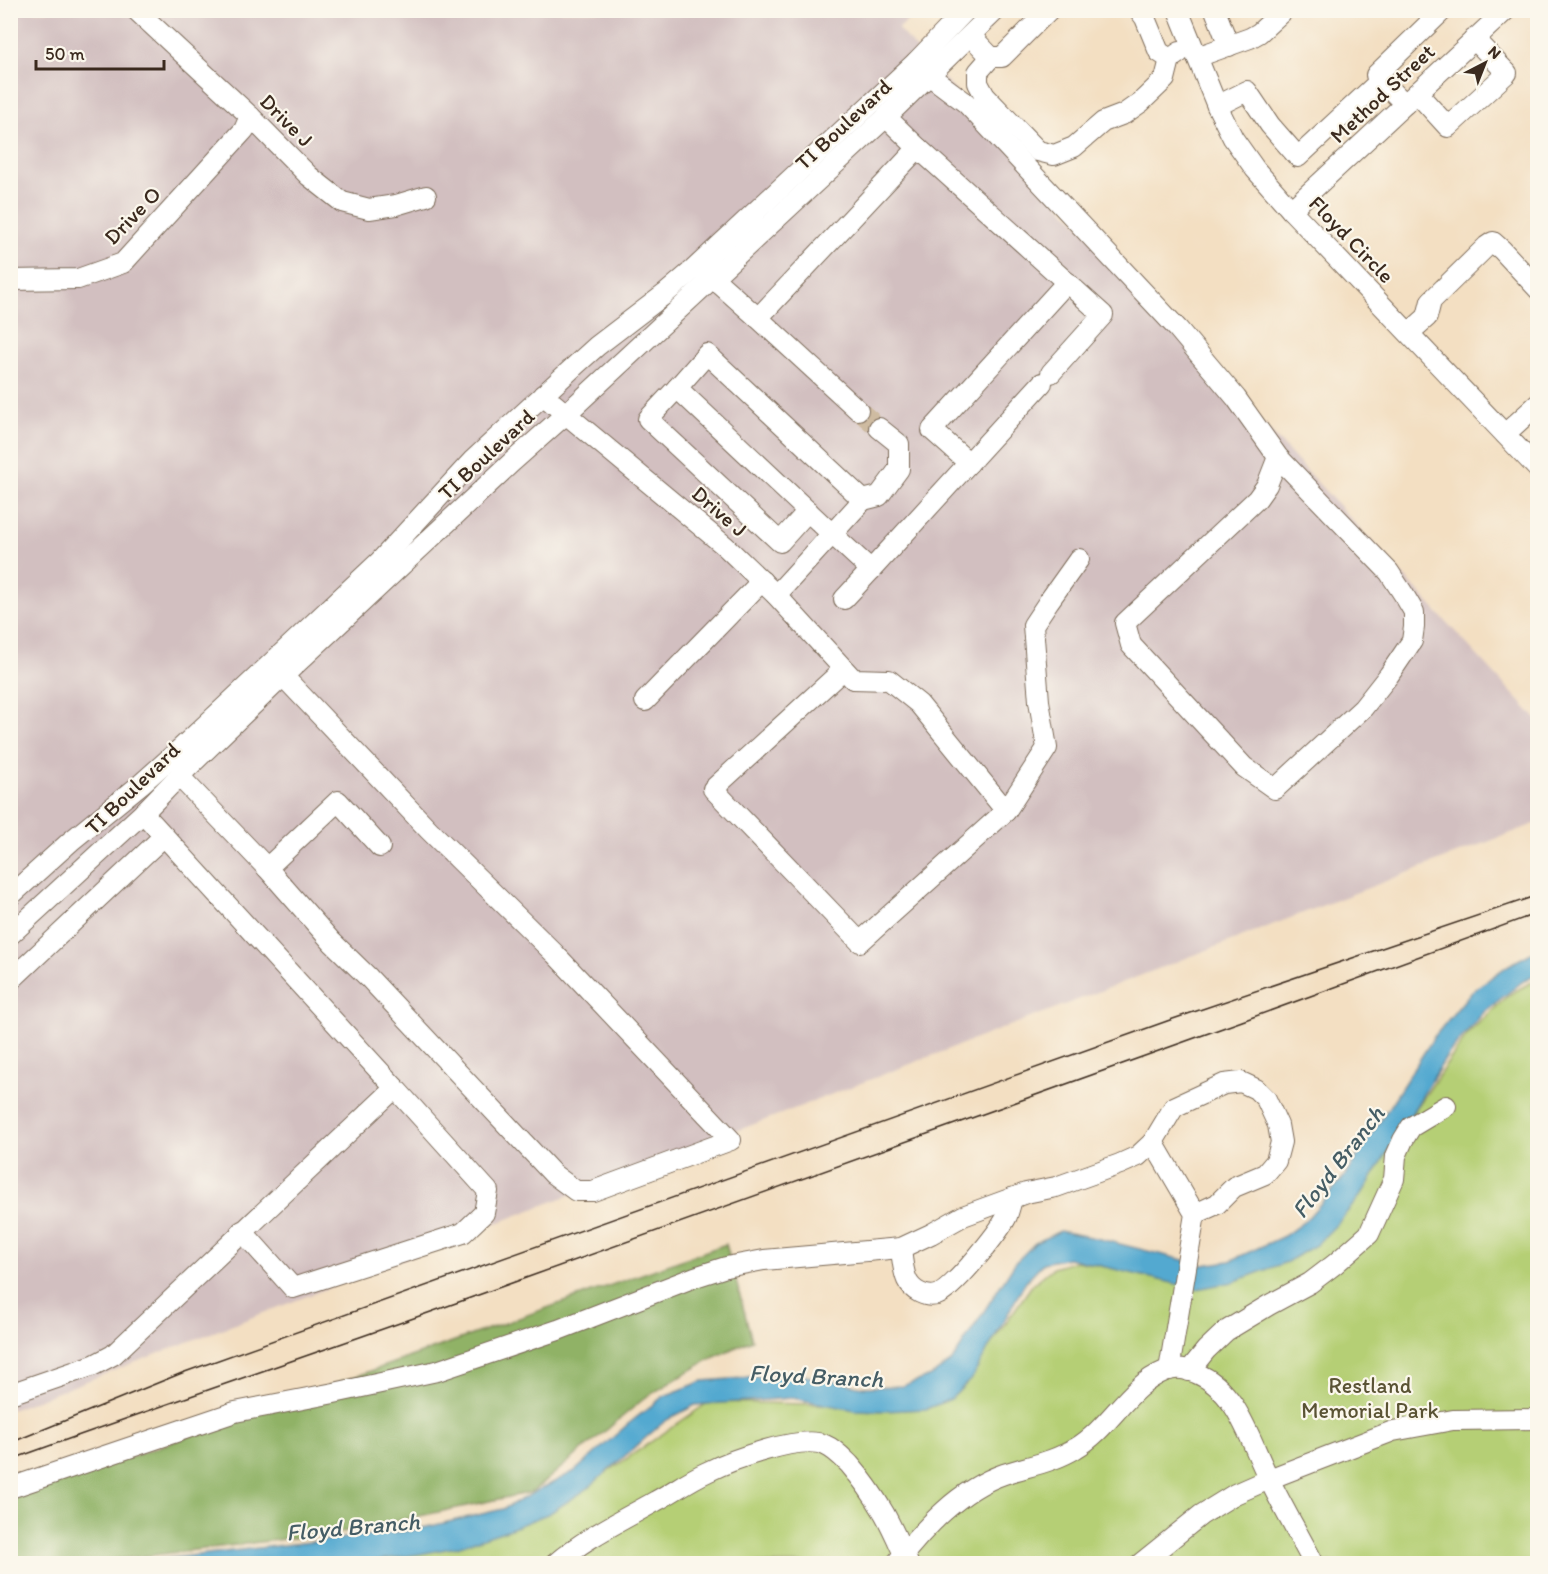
<svg xmlns="http://www.w3.org/2000/svg" width="1548" height="1574" font-family="Itim,sans-serif">
<style>
.industrial{fill:#d2bfc0}
.green{fill:#b5cf75;stroke:#787c4a;stroke-width:1.5}
.forest{fill:#90b266;stroke:#666e42;stroke-width:1.5}
.water{fill:#53a9d0;stroke:#476a77;stroke-width:1.5}
.lines{fill:none;stroke-linecap:round;stroke-linejoin:round}
.minor-tunnel{stroke:#cebba1;stroke-width:20;stroke-dasharray:20 10;stroke-linecap:butt}
.minor-casing{stroke:#7b6957;stroke-width:22}
.path{stroke:#7b6957;stroke-width:3;stroke-dasharray:4.5 4.5;stroke-linecap:butt}
.minor{stroke:#fff;stroke-width:20}
.tram{stroke:#3b2a1e;stroke-width:1.5}
.labels{text-anchor:middle;stroke-width:4.5;stroke-linejoin:round;paint-order:stroke}
.street-label{font-size:22px;fill:#3b2a1e;stroke:#fbf7ec}
.park-label{font-size:22px;fill:#5a5334;stroke:#fbf7ec}
.water-label{font-size:24px;font-style:italic;fill:#455d65;stroke:#fbf7ec}
</style>
<rect width="100%" height="100%" fill="#fbf7ec"/>
<filter id="ink" filterUnits="userSpaceOnUse"><feTurbulence type="fractalNoise" baseFrequency=".0167" numOctaves="2"/><feDisplacementMap in="SourceGraphic" scale="12" xChannelSelector="R" yChannelSelector="G"/><feConvolveMatrix kernelMatrix="1 2 1 2 8 2 1 2 1" color-interpolation-filters="sRGB"/></filter>
<filter id="wash" filterUnits="userSpaceOnUse"><feTurbulence type="fractalNoise" baseFrequency=".008" numOctaves="4" result="noise"/><feDisplacementMap in="SourceGraphic" scale="24" xChannelSelector="R" yChannelSelector="G"/><feGaussianBlur stdDeviation="1.35" result="paint"/><feColorMatrix in="noise" values="0 0 0 0 0 0 0 0 0 0 0 0 0 0 0 0 0 1.4 0 .05"/><feComposite in="paint" operator="in"/></filter>
<g filter="url(#wash)">
<rect width="100%" height="100%" fill="#f3dfc2"/>
<path class="industrial" d="M 11,11 L 919,11 L 898,29 L 1537,720 L 1537,823 L 11,1410 Z"/>
<path class="green" d="M 1537,979 L 1537,1563 L 308,1564 L 520,1520 L 607,1472 L 709,1402 L 909,1406 L 957,1392 L 1033,1284 L 1053,1268 L 1076,1261 L 1207,1287 L 1349,1205 L 1469,1032 L 1510,994 Z"/>
<path class="forest" d="M 726,1244 L 752,1340 L 708,1360 L 646,1397 L 532,1492 L 350,1531 L 80,1564 L 11,1563 L 10,1500 Z"/>
<path class="water" d="M 1537,950 L 1537,973 L 1522,982 L 1484,1012 L 1448,1054 L 1362,1194 L 1339,1222 L 1316,1245 L 1287,1262 L 1233,1282 L 1197,1289 L 1068,1258 L 1043,1263 L 1026,1281 L 972,1378 L 951,1399 L 926,1409 L 885,1411 L 855,1410 L 792,1398 L 695,1405 L 665,1421 L 587,1489 L 550,1513 L 510,1529 L 457,1547 L 420,1554 L 354,1564 L 118,1564 L 146,1561 L 414,1530 L 503,1509 L 575,1471 L 628,1424 L 664,1396 L 703,1381 L 796,1374 L 864,1387 L 902,1386 L 931,1376 L 952,1361 L 1015,1263 L 1035,1243 L 1060,1231 L 1100,1239 L 1203,1265 L 1230,1261 L 1284,1236 L 1306,1220 L 1344,1177 L 1434,1037 L 1472,991 L 1509,965 Z"/>
</g>
<g filter="url(#ink)">
<g class="lines">
<path class="minor-tunnel" d="M 858,410 L 879,428"/>
<defs>
<g id="minor">
<path d="M 136,10 L 250,116 L 309,176 L 342,202 L 369,209 L 396,205 L 426,196"/>
<path d="M 1139,10 L 1145,18 L 1159,52 L 1170,59 L 1180,52"/>
<path d="M 1178,10 L 1217,106 L 1233,138 L 1255,169 L 1291,210 L 1538,469"/>
<path d="M 1215,10 L 1229,46"/>
<path d="M 971,36 L 991,57 L 1002,57 L 1049,10"/>
<path d="M 991,57 L 978,72 L 978,83 L 985,96 L 1038,151 L 1054,155 L 1074,147 L 1103,122 L 1124,114 L 1141,102 L 1165,79 L 1170,59"/>
<path d="M 1197,57 L 1250,38 L 1259,33 L 1284,10"/>
<path d="M 916,62 L 930,76 L 966,103 L 1178,329 L 1236,398 L 1278,457 L 1267,485 L 1257,499 L 1125,623 L 1131,645 L 1244,767 L 1275,789 L 1363,708 L 1389,675 L 1412,641 L 1414,627 L 1414,612 L 1404,595 L 1389,572 L 1278,457"/>
<path d="M 1417,93 L 1448,127 L 1507,73 L 1474,39"/>
<path d="M 1405,104 L 1376,75 L 1443,10"/>
<path d="M 1217,106 L 1247,91 L 1270,125 L 1298,157 L 1381,80"/>
<path d="M 886,117 L 918,148"/>
<path d="M 1291,210 L 1506,10"/>
<path d="M 712,277 L 758,318 L 918,148 L 1103,315 L 1051,373"/>
<path d="M 10,280 L 78,279 L 123,263 L 244,130 L 250,116"/>
<path d="M 758,318 L 858,410"/>
<path d="M 1409,333 L 1427,317 L 1431,301 L 1487,246 L 1493,242 L 1502,250 L 1538,289"/>
<path d="M 677,388 L 648,419 L 780,542 L 808,511"/>
<path d="M 543,395 L 725,546 L 776,595 L 853,679 L 889,680 L 919,704 L 1006,811 L 860,942 L 713,789 L 844,669"/>
<path d="M 1505,434 L 1538,404"/>
<path d="M 969,463 L 932,430 L 1067,282"/>
<path d="M 863,500 L 879,496 L 899,469 L 899,444 L 879,428"/>
<path d="M 776,595 L 832,534 L 677,388 L 707,354 L 863,500 L 832,534 L 871,570 L 1042,383"/>
<path d="M 844,599 L 871,570"/>
<path d="M 645,701 L 762,581"/>
<path d="M 179,776 L 267,868 L 338,801 L 380,847"/>
<path d="M 1006,811 L 1047,748 L 1039,701 L 1033,625 L 1049,601 L 1079,559"/>
<path d="M 267,868 L 332,942 L 369,978 L 553,1174 L 576,1191 L 593,1191 L 731,1140 L 555,954 L 429,830 L 283,676"/>
<path d="M 10,896 L 71,841 L 141,784 L 180,749 L 380,561 L 473,460 L 578,363 L 597,346 L 665,294 L 693,270 L 916,62 L 966,10"/>
<path d="M 10,935 L 143,813 L 179,776 L 283,676 L 512,462 L 566,414 L 886,117 L 996,10"/>
<path d="M 10,981 L 164,836"/>
<path d="M 242,1231 L 293,1288 L 463,1233 L 484,1213 L 488,1191 L 395,1088"/>
<path d="M 901,1248 C 902,1258 903,1271 907,1280 C 912,1291 926,1298 937,1295 C 952,1291 1000,1231 1007,1216 C 1009,1210 1011,1204 1012,1198"/>
<path d="M 1169,1370 L 1195,1214 L 1217,1204 L 1234,1187 L 1265,1174 L 1276,1161 L 1281,1142 L 1278,1125 L 1266,1099 L 1256,1089 L 1241,1082 L 1224,1084 L 1174,1107 L 1153,1142 L 1195,1214"/>
<path d="M 1189,1371 L 1206,1350 L 1226,1331 L 1269,1305 L 1310,1283 L 1335,1264 L 1369,1234 L 1394,1179 L 1396,1156 L 1403,1140 L 1411,1127 L 1446,1106"/>
<path d="M 10,1394 L 94,1365 L 113,1355 L 395,1088 L 143,813"/>
<path d="M 10,1488 L 235,1412 L 334,1393 L 437,1371 L 558,1330 L 695,1277 L 726,1267 L 764,1260 L 901,1248 L 931,1234 L 963,1216 L 1026,1193 L 1056,1187 L 1120,1164 L 1138,1156 L 1153,1142"/>
<path d="M 555,1564 C 585,1538 621,1521 656,1501 C 673,1492 689,1480 707,1472 C 731,1460 801,1434 825,1445 C 835,1449 843,1458 850,1465 C 863,1480 874,1496 884,1513 C 893,1529 900,1546 908,1563"/>
<path d="M 896,1564 C 924,1528 960,1489 1004,1474 C 1028,1466 1054,1462 1076,1448 C 1110,1428 1128,1386 1165,1371 C 1175,1367 1187,1369 1196,1373 C 1238,1390 1250,1442 1269,1479 C 1283,1508 1299,1535 1314,1564"/>
<path d="M 1140,1564 L 1201,1515 L 1235,1494 L 1269,1479 L 1393,1431 L 1453,1420 L 1538,1419"/>
</g>
</defs>
<use href="#minor" class="minor-casing"/>
<path class="path" d="M 1534,1317 L 1538,1319"/>
<use href="#minor" class="minor"/>
<g class="tram">
<path d="M 10,1443 L 182,1373 L 1170,1020 L 1538,895"/>
<path d="M 10,1460 C 159,1406 308,1356 456,1303 C 817,1175 1178,1045 1538,913"/>
</g>
</g>
</g>
<g class="labels">
<g class="street-label">
<text transform="translate(1382 93) rotate(-43)" y="8">Method Street</text>
<text transform="translate(287 120) rotate(45)" y="8">Drive J</text>
<text transform="translate(843 124) rotate(-43)" y="8">TI Boulevard</text>
<text transform="translate(132 215) rotate(-46)" y="8">Drive O</text>
<text transform="translate(1352 239) rotate(46)" y="8">Floyd Circle</text>
<text transform="translate(486 454) rotate(-43)" y="8">TI Boulevard</text>
<text transform="translate(720 511) rotate(41)" y="8">Drive J</text>
<text transform="translate(132 788) rotate(-44)" y="8">TI Boulevard</text>
</g>
<g class="park-label">
<text x="1370" y="1393">Restland<tspan x="1370" dy="25">Memorial Park</tspan></text>
</g>
<g class="water-label">
<text transform="translate(1338 1162) rotate(-52)" y="8">Floyd Branch</text>
<text transform="translate(816 1376) rotate(3)" y="8">Floyd Branch</text>
<text transform="translate(353 1527) rotate(-5)" y="8">Floyd Branch</text>
</g>
</g>
<rect width="1548" height="1574" fill="none" stroke="#fbf7ec" stroke-width="36"/>
<g transform="translate(1485 63) rotate(42)" stroke="#fbf7ec" stroke-width="4.5" paint-order="stroke">
<path d="M0-4.5L10 22L0 15L-10 22Z" fill="#3b2a1e"/>
<text y="-9" font-size="16" font-weight="bold" text-anchor="middle" fill="#3b2a1e">N</text>
</g>
<path d="M36 60v9h128v-9" fill="none" stroke="#3b2a1e" stroke-width="3"/>
<text x="45" y="60" font-size="18" fill="#3b2a1e" stroke="#fbf7ec" stroke-width="4.5" paint-order="stroke">50 m</text>
</svg>
